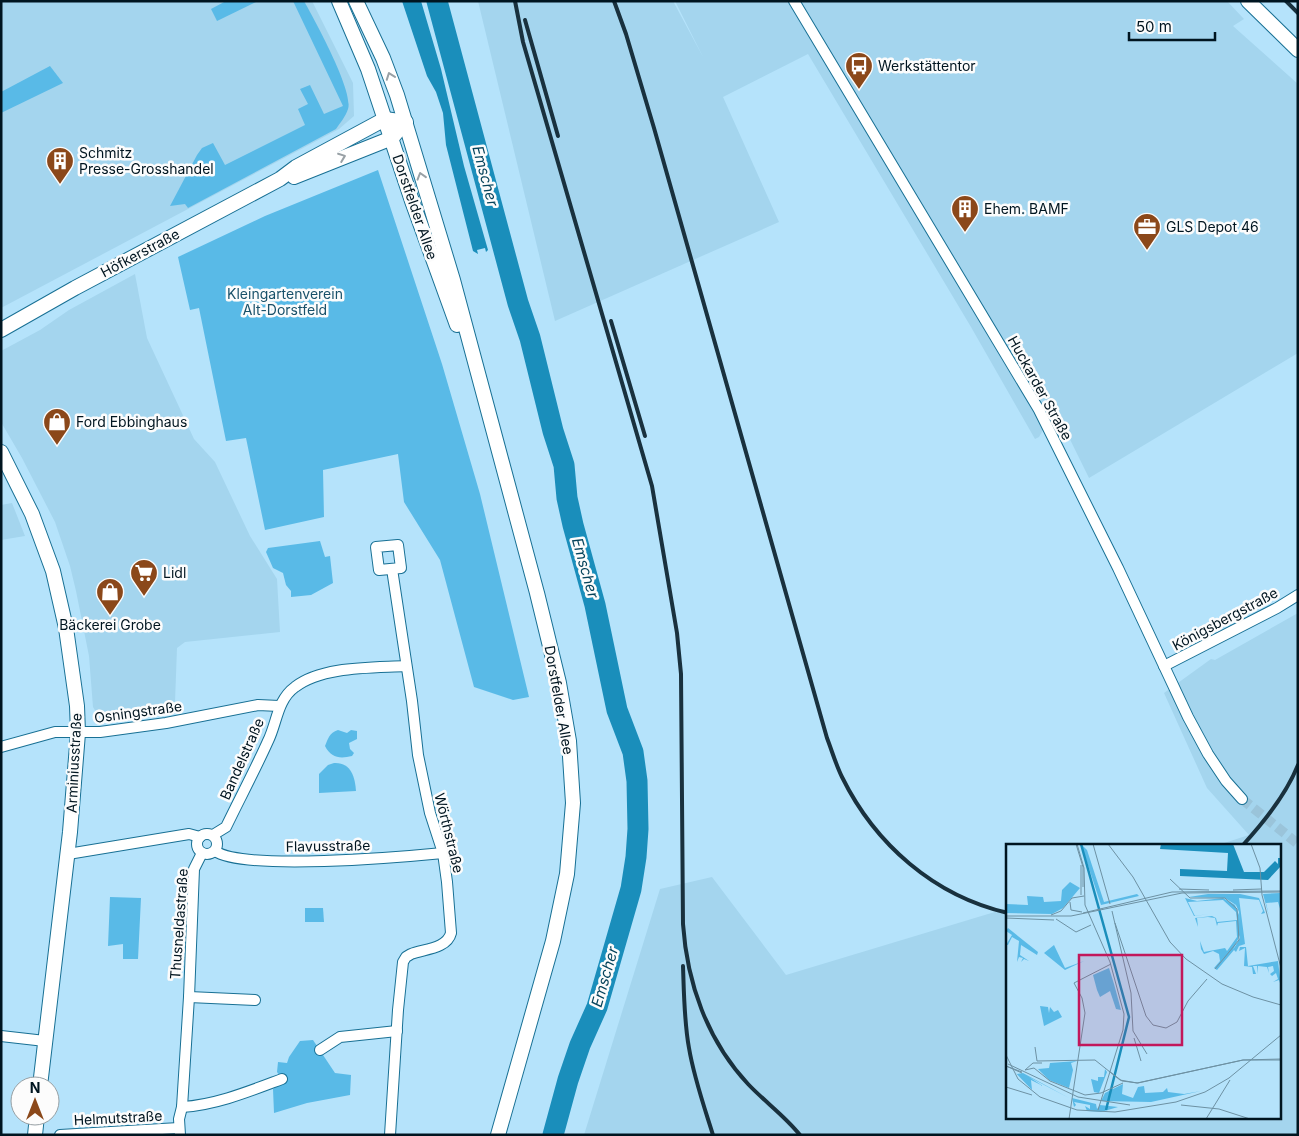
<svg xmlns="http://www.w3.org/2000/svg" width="1299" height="1136" font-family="Inter,sans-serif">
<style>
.built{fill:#a4d5ee}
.green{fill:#59bae7}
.water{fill:#1a8ebb}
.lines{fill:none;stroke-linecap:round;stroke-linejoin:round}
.river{stroke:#1a8ebb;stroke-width:21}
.street-tunnel{stroke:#9ac4da;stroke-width:10;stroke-dasharray:10 5;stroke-linecap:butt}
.street-casing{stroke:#187094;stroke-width:12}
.secondary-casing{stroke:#187094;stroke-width:16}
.street{stroke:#fff;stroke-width:10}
.secondary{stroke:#fff;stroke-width:14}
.rail{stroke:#19313e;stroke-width:4}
.oneway{stroke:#99a1a6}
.labels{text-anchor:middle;stroke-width:5;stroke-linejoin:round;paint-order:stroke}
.poi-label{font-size:14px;fill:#001520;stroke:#fcfcfc;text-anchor:start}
.street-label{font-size:14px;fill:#001520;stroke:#fcfcfc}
.park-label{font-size:14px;fill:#19516a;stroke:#fcfcfc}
.water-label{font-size:15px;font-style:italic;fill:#06445c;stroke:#fcfcfc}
.inset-river{fill:none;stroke:#1a8ebb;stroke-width:2.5}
.inset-road{fill:none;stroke:#6d91a3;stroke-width:1}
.view{fill:#c2185b;fill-opacity:0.15;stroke:#c2185b;stroke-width:2.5}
.inset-edge{fill:none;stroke:#001520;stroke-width:2.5}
</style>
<rect width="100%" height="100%" fill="#b5e3fb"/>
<g class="built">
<path d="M 1,1 L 312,1 L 353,83 L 354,116 L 339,129 L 1,308 Z"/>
<path d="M 478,1 L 673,1 L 703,57 L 675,1 L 1227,1 L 1244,19 L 1233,26 L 1298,84 L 1298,353 L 1089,478 L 1055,409 L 1039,437 L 1035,439 L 971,327 L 808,54 L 723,97 L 779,222 L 555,321 Z"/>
<path d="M 135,274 L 147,338 L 194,439 L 215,462 L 250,536 L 277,579 L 280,632 L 185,642 L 177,648 L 175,702 L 102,714 L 96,712 L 93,707 L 89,656 L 76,591 L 70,566 L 55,522 L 22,458 L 1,422 L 1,351 L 40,330 L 69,310 Z"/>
<path d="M 12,503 L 25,536 L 1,540 L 1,505 Z"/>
<path d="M 1298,613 L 1298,1135 L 584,1135 L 660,889 L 712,877 L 786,975 L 1008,908 L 1008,1117 L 1280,1117 L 1280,845 L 1218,845 L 1249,835 L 1207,788 L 1164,693 L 1211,659 L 1215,660 Z"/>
</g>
<g class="green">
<path d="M 226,1 L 258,1 L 217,21 L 211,9 Z"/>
<path d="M 293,1 L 304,1 C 314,19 354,91 348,109 C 346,116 340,123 336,129 L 188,208 L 185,204 L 170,206 L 197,155 L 202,148 L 213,143 L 225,165 L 305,125 L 298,109 L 308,104 L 300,89 L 310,85 L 324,114 L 343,106 Z"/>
<path d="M 50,66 L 63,83 L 1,113 L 1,92 Z"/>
<path d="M 378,170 L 442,364 L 480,494 L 529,697 L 513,700 L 474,687 L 440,560 L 404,502 L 398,454 L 323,470 L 324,517 L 265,530 L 246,438 L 226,441 L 199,308 L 190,310 L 178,257 L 265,216 Z"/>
<path d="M 320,541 L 325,557 L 330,556 L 333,583 L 311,595 L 291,597 L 291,591 L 286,585 L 283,573 L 273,568 L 266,552 L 268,548 Z"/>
<path d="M 338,730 L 347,733 L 351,730 L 357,731 L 357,739 L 349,743 L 350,749 L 354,753 L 352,756 C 340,759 331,758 325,746 C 328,739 329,733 338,730 Z"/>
<path d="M 334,763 C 351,762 355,777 356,791 L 319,793 L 319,774 L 328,765 Z"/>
<path d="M 110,897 L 141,898 L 138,959 L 123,959 L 123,944 L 108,946 Z"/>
<path d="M 305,908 L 323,908 L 324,922 L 305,922 Z"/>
<path d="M 313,1040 L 335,1073 L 351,1075 L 350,1095 L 307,1103 L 274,1113 L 273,1089 L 282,1084 L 282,1079 L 277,1072 L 278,1062 L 287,1063 L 289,1057 L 300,1041 Z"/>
</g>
<path class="water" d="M 402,1 L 421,1 L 441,69 L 464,166 L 488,250 L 486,252 L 485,248 L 477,250 L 478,254 L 473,251 L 446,145 L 443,113 L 436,92 L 427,76 Z"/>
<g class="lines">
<path class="river" d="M 437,1 L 518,303 L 530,338 L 553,431 L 564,465 L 567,498 L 573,525 L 595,605 L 617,710 L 633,752 L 637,781 L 638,829 L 636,857 L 631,889 L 597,1007 L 580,1045 L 568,1080 L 553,1135"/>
<path class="street-tunnel" d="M 1242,799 L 1298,844"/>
<defs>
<g id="street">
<path d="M 794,1 L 1039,410 L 1118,568 L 1188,717 L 1208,754 L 1226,781 L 1242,799"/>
<path d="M 398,545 L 401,568 L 379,570 L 376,547 Z"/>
<path d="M 1164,666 L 1277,608 L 1298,595"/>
<path d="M 1,747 L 55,732 L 100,732 L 166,723 L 258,705 L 279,706"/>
<circle cx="207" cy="844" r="10"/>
<path d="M 213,835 L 226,827 C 240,798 255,770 268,741 C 277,723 277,700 295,687 C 322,666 372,668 406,666"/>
<path d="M 215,851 C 243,871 402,857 443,853"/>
<path d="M 68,854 L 189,834 L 200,837"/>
<path d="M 189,997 L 255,1000"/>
<path d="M 1,1036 L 45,1041"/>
<path d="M 320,1050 L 340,1037 L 397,1031"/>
<path d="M 182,1107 C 216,1105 250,1091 282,1079"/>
<path d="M 60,1135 L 179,1128"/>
<path d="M 180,1135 L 179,1119 L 182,1107 L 189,997 L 194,869 L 202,853"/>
<path d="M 390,1135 L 398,1010 L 403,962 L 406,957 L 411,954 C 423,949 447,949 451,933 L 447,882 L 443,853 L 430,813 L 418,755 L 412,701 L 392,569"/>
</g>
<g id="secondary">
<path d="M 339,1 L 368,69 L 412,201 L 457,325"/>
<path d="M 356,1 L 383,58 L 397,95 L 453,280 L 537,593 L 559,683 L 569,741 L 573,803 L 567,874 L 553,941 L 498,1135"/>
<path d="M 1248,1 L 1298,50"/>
<path d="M 294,177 L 392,138 L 397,132"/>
<path d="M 1,330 L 75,288 L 280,179 L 296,167 L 385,119 L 406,122"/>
<path d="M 1,452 L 32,514 L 53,571 L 66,628 L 77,706 L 78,733 L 70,832 L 40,1086"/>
<path d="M 35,1135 L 37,1116"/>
</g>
</defs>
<use href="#street" class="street-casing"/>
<use href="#secondary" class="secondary-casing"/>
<use href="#street" class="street"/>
<use href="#secondary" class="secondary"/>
<g class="rail">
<path d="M 515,1 L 523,42 L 652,486 L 677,633 L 681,674 L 683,924 C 687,983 707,1040 748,1084 C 765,1102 785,1116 800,1135"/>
<path d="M 614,1 L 626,34 L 654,128 L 827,738 C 832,751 836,765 842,777 C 875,844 934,896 1008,913"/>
<path d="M 1286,1 L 1298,13"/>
<path d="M 525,20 L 558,136"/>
<path d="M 611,321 L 645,436"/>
<path d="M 1243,845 C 1265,821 1286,795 1298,765"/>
<path d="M 683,966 C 684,993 684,1021 689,1048 C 694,1078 704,1106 713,1135"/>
</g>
</g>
<defs><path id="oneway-chevron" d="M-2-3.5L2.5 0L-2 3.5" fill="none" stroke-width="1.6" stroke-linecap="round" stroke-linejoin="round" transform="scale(1.25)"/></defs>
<g class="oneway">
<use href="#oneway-chevron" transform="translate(390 76) rotate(-110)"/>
<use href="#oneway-chevron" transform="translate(342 157) rotate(-21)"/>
<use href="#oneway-chevron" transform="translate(421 176) rotate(-107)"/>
</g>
<defs>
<symbol id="bus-pin" viewBox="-11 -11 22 30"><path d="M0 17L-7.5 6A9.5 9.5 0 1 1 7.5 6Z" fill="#8b481a" stroke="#fcfcfc"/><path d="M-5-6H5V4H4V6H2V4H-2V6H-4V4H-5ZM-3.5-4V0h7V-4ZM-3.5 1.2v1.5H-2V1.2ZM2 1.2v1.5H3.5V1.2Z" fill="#fff"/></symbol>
<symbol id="building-pin" viewBox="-11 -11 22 30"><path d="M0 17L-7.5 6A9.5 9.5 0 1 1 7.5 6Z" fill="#8b481a" stroke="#fcfcfc"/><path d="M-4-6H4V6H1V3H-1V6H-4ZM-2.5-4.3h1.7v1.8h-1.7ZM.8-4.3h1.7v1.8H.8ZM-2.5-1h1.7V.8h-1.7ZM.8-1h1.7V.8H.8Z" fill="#fff"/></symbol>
<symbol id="office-pin" viewBox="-11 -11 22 30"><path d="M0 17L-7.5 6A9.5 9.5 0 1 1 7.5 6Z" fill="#8b481a" stroke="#fcfcfc"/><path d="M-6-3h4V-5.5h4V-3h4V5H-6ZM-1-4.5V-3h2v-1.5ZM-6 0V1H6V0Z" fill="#fff"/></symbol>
<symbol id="shop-pin" viewBox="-11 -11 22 30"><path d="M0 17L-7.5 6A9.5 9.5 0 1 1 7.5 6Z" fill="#8b481a" stroke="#fcfcfc"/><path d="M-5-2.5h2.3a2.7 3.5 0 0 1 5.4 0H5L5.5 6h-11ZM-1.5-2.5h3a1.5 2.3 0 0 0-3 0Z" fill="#fff"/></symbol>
<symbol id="supermarket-pin" viewBox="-11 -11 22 30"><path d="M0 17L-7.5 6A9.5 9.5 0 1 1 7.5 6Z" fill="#8b481a" stroke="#fcfcfc"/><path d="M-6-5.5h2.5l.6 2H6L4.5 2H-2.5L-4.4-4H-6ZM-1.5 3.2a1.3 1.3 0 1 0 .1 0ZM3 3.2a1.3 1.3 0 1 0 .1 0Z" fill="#fff"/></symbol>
</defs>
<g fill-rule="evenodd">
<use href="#bus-pin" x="843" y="50" width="32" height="43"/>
<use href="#building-pin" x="44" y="145" width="32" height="43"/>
<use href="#building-pin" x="949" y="193" width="32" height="43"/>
<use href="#office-pin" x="1131" y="211" width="32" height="43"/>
<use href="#shop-pin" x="41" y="406" width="32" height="43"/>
<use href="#supermarket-pin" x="128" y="557" width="32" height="43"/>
<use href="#shop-pin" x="94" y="576" width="32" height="43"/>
</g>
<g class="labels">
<g class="poi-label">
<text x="878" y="71">Werkstättentor</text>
<text x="79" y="158">Schmitz<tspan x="79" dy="16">Presse-Grosshandel</tspan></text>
<text x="984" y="214">Ehem. BAMF</text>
<text x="1166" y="232">GLS Depot 46</text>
<text x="76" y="427">Ford Ebbinghaus</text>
<text x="163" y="578">Lidl</text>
<text x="110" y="630" text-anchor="middle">Bäckerei Grobe</text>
</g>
<g class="street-label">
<text transform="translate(415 207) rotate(71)" y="5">Dorstfelder Allee</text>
<text transform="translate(140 253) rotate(-28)" y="5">Höfkerstraße</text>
<text transform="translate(1040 388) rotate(61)" y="5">Huckarder Straße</text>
<text transform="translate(1225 619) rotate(-28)" y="5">Königsbergstraße</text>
<text transform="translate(559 700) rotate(80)" y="5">Dorstfelder Allee</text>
<text transform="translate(138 712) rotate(-8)" y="5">Osningstraße</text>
<text transform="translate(242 759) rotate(-66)" y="5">Bandelstraße</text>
<text transform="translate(74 763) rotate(-87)" y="5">Arminiusstraße</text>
<text transform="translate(449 833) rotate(76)" y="5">Wörthstraße</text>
<text transform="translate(328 846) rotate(-1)" y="5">Flavusstraße</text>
<text transform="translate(179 924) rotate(-86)" y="5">Thusneldastraße</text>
<text transform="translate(118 1118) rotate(-3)" y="5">Helmutstraße</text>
</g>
<g class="park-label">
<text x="285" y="299">Kleingartenverein<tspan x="285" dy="16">Alt-Dorstfeld</tspan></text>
</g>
<g class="water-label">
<text transform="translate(485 176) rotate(75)" y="5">Emscher</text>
<text transform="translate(585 568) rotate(74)" y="5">Emscher</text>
<text transform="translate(605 977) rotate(-74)" y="5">Emscher</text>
</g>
</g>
<g transform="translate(1006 844)">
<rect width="275" height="275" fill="#b5e3fb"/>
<path d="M 75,0 L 81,6 L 98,58 L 131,50 L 133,52 L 95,61 ZM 64,38 L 74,44 L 57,64 L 46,70 L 0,69 L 0,60 L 22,61 L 21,52 L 37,53 L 38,58 L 55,57 L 56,46 ZM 274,49 L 275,68 L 272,58 L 260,59 L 263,72 L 257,50 ZM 202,50 L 234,50 L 253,54 L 259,69 L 255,70 L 257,67 L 253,56 L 233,54 L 239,100 L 233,102 L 230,108 L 228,106 L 211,126 L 208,124 L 214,117 L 213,110 L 207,107 L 198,110 L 195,105 L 194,97 L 198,108 L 219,104 L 221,107 L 231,93 L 230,77 L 212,79 L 211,82 L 209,74 L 202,73 L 191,74 L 192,83 L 189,74 L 206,72 L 210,74 L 211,78 L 231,76 L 230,68 L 217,56 L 182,58 L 189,72 L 203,70 L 188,72 L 179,54 L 191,57 L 217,54 L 229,61 L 233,71 L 234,91 L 227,106 L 234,94 L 233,68 L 230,61 L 219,54 L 183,53 ZM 2,84 L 32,108 L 31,111 L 15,101 L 14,111 L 23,117 L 18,115 L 15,118 L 17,114 L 13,113 L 11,118 L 13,97 L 6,93 L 2,101 L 0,101 L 6,91 L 0,87 ZM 48,101 L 59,124 L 78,117 L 59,126 L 38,109 ZM 234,103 L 240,103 L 242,122 L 272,117 L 275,142 L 273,136 L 267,138 L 272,135 L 270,129 L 266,132 L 264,130 L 268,127 L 267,122 L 262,123 L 263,129 L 261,123 L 252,122 L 252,130 L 251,122 L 247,122 L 250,130 L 247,130 L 246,123 L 238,122 L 239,104 L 233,107 ZM 103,124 L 108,140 L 115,166 L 110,165 L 104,147 L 94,153 L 91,146 L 87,131 ZM 34,162 L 42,163 L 43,169 L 44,163 L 48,168 L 52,166 L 56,173 L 38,182 ZM 71,217 L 65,219 L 67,226 L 63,244 L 43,236 L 32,225 L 43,224 L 44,219 ZM 99,225 L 101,228 L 93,249 L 88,248 L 85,235 L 92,237 L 92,233 L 98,233 ZM 7,226 L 11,230 L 17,229 L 63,254 L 23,233 L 37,242 L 25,236 L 26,246 ZM 117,240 L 116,250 L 127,254 L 132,243 L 138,242 L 139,249 L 157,248 L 161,244 L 162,248 L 178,250 L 195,247 L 145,258 L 95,257 L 99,249 ZM 66,254 L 90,260 L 91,265 L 94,261 L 112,263 L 95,268 L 81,267 L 79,262 L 84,265 L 84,261 L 68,258 L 70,261 L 68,263 Z" fill="#59bae7"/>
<path d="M 155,0 L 227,0 L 238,28 L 258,28 L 269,17 L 272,20 L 272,14 L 275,14 L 275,22 L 262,36 L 174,32 L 174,25 L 221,27 L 222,9 L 154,5 Z" fill="#1a8ebb"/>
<path class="inset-river" d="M 75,0 L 123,173 L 100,266"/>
<path class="inset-road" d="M 70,0 L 77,23 L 77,43M 71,0 L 78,24 L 79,61 L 104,118 L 118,170 L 117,186 L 92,266M 87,0 L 104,60M 102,0 L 127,33 L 164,98 L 180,115 L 216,140 L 247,153 L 275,161M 245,0 L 254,24 L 256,51 L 275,124M 164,35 L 184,54 L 219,54 L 231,65 L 233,96 L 209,125M 173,45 L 203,46M 227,46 L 255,45M 75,51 L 75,21M 64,58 L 65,66 L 76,68M 106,67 L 125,149 L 127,187 L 141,210M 77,69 L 166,48 L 275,47M 45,71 L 55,67 L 66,54 L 78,52M 0,72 L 65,72 L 176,49 L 275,48M 0,74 L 48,76M 50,75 L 70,88 L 85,81M 109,79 L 140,172 L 147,181 L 160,184 L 171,178 L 182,157 L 201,135M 128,194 L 135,217M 29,203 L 31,217 L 89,216 L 114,236 L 131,239 L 237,216 L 275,216M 0,211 L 12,235 L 34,253 L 71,266 L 109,268 L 170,258 L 199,248 L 223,234 L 275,191M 2,220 L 72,253 L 124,261M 0,222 L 16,228M 0,222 L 16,229M 19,226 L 28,224 L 44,237 L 79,251 L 95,249 L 117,239M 19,226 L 27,219 L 36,219M 103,227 L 116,237 L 132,239 L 237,216 L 275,215M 0,243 L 26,251M 175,261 L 213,265 L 244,275M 63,275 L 79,169 L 76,154 L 68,139 L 105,120M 200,275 L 224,236"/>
<path class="view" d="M 73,111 L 176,111 L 176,201 L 73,201 Z"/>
<rect width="275" height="275" class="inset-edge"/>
</g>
<rect width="1299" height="1136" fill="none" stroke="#001520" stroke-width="5"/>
<g transform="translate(35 1101)"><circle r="24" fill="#fcfcfc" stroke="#97a0a4"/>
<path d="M0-4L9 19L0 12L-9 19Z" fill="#8b481a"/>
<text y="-8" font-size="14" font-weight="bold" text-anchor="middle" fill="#001520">N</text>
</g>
<path d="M1129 32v8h86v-8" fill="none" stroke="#001520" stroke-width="2.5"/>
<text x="1136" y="32" font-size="15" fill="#001520" stroke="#fcfcfc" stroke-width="4" paint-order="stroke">50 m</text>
</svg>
